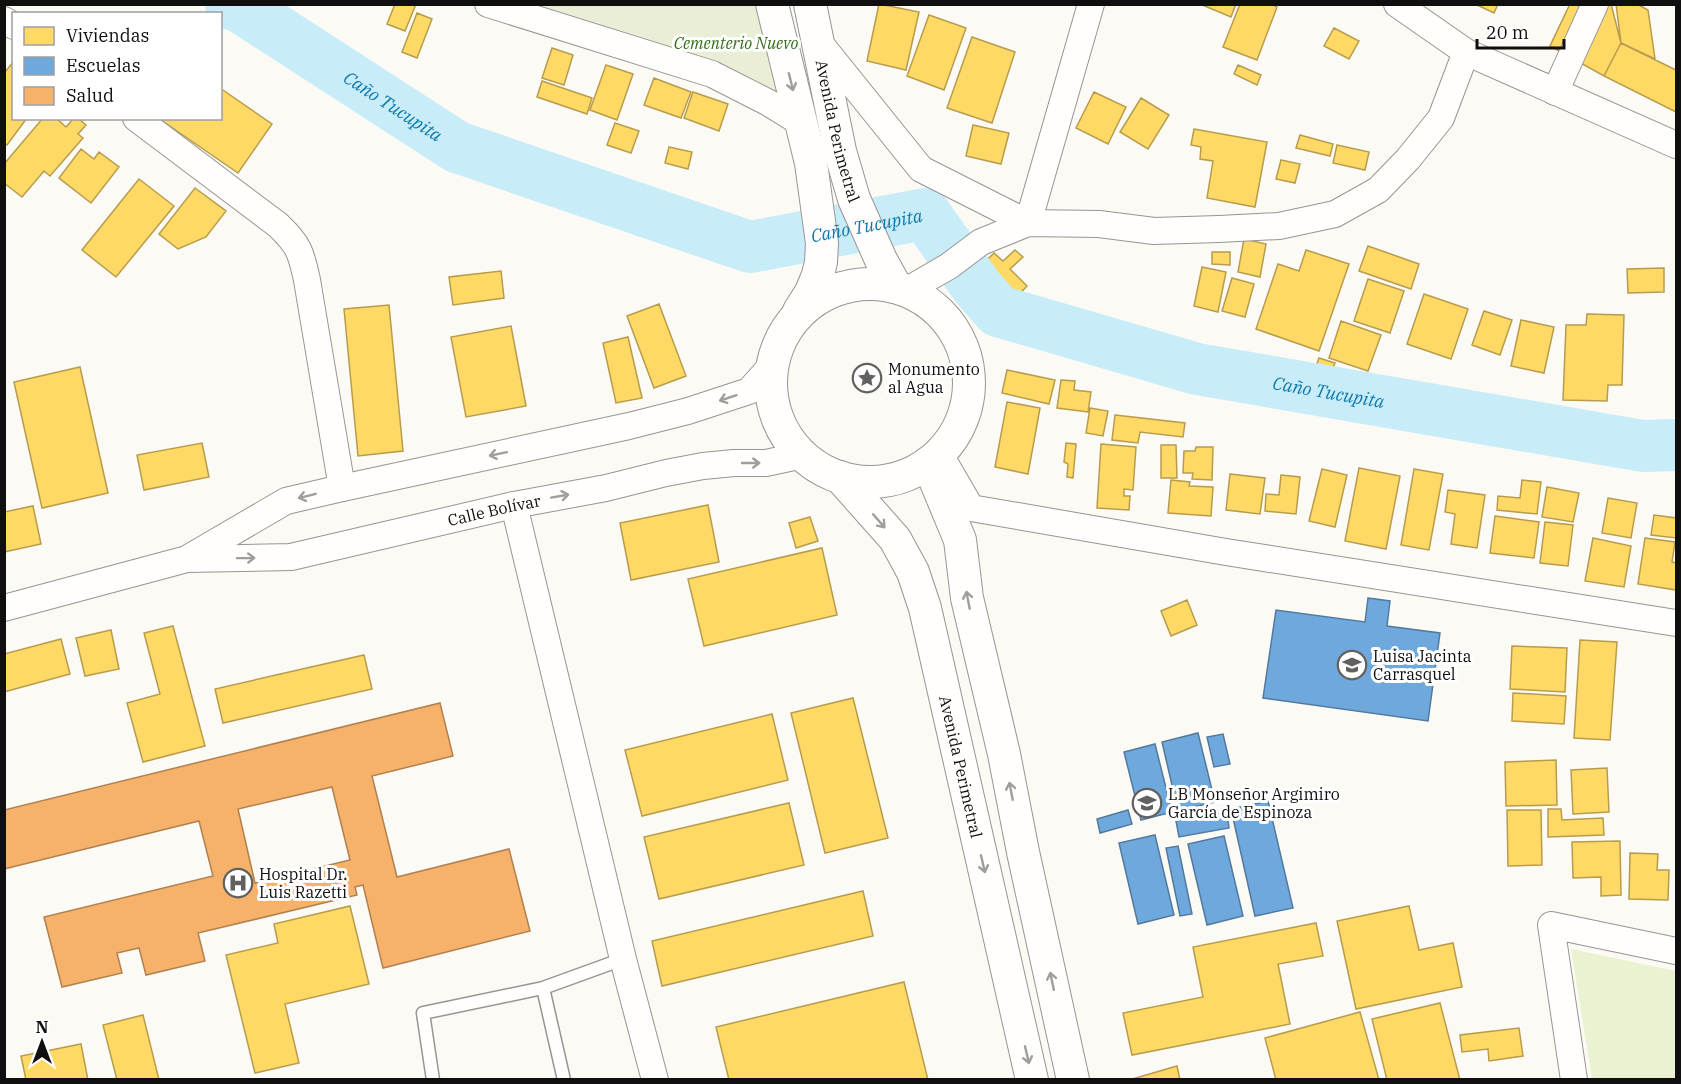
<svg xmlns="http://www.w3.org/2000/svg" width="1681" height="1084" font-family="'IBM Plex Serif',serif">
	<rect width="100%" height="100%" fill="#fcfaf4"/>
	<path fill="#e9f3d2" d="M1571,949L1676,971V1079H1592Z"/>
	<path fill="#eaeed7" d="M488,5H764L801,123L769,102Z"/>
	<path fill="#ffd966" stroke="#b79c4c" stroke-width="1.5" d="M395,4H416L405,31L387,24Z
		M879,4L919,12L906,70L867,61Z
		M1200,4H1236L1231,17Z
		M1240,4H1271L1277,7L1257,60L1223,47Z
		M1475,4H1498L1494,13Z
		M1570,4H1611L1621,43L1604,76L1550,46Z
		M1616,4H1637L1648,10L1655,59L1621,43Z
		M417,13L432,19L417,58L402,52Z
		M929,15L966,28L944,90L907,76Z
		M1334,28L1359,41L1349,59L1324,46Z
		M972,37L1015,52L992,123L947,108Z
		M1621,43L1676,70V112L1604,76Z
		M552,48L573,55L564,85L542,78Z
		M14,61V118H27L7,145L4,143V73Z
		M606,65L633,74L617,120L590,110Z
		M1238,65L1261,75L1257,85L1234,74Z
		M654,78L691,92L681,118L644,105Z
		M542,81L592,98L587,114L537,97Z
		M220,88L272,124L238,173L161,120L162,118H220Z
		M693,92L728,104L719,131L684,118Z
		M1094,92L1126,107L1108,144L1076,128Z
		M1141,98L1169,115L1148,149L1120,132Z
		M43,118H56L66,127L74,118H78L86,125L78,134L83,138L50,176L44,171L22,197L4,183V164Z
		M615,123L639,131L631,153L607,145Z
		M973,125L1009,133L1001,164L966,156Z
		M1194,129L1267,142L1255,207L1207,198L1213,161L1200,159L1201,147L1191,145Z
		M1300,135L1333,144L1330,156L1296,148Z
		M1337,145L1369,152L1365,170L1333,163Z
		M669,147L692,152L688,169L665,163Z
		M81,149L94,159L99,152L119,167L91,203L59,178Z
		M1281,160L1300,164L1295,183L1276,179Z
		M139,179L174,206L116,277L82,250Z
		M195,188L226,211L206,237L178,249L159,234Z
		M1244,239L1266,244L1260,277L1238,272Z
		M1368,246L1419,264L1411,289L1359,271Z
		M1015,250L1023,257L1010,269L1027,286L1008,306L974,273L994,253L1003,261Z
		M1306,250L1349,264L1319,351L1256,329L1278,264L1299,271Z
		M1212,252H1230V265L1212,264Z
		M1202,267L1226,272L1218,312L1194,306Z
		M1664,268V292L1628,293L1627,269Z
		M501,271L504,298L453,305L449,277Z
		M1232,278L1254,284L1245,317L1222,311Z
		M1368,279L1404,291L1390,333L1354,321Z
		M1424,294L1468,309L1451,359L1407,344Z
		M659,304L686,376L654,388L627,316Z
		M389,305L403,451L358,456L344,309Z
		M1484,311L1512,320L1500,355L1472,345Z
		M1587,314L1624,315L1622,385H1608L1607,401L1563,400L1566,325H1586Z
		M1521,320L1554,327L1544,373L1511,366Z
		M1341,321L1381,335L1368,371L1329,358Z
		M511,326L526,406L466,417L451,337Z
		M628,337L642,398L616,403L603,343Z
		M1319,358L1335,363L1327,383L1312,378Z
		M80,367L108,493L42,508L14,382Z
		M1007,370L1055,380L1049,404L1002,393Z
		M1061,380L1075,381L1074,390L1091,392L1088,412L1057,408Z
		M1007,402L1040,408L1028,474L995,467Z
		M1090,408L1108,411L1103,436L1086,433Z
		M1115,415L1185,423L1183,437L1140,432L1138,443L1112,440Z
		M202,443L209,477L144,490L137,455Z
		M1066,443L1076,444L1073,478L1067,477L1068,464L1064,462Z
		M1101,444L1136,447L1133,490L1124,489V496H1130L1129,510L1097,508Z
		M1161,445H1176L1177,478H1161Z
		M1196,447H1213L1212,480L1192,479L1193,473H1183L1184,451H1195Z
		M1359,468L1400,476L1386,549L1345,541Z
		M1322,469L1347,475L1335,527L1309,521Z
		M1414,469L1443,474L1429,550L1401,545Z
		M1230,474L1265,478L1260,514L1226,510Z
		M1281,475L1300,477L1296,514L1265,511L1266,494L1279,495Z
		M1171,480L1190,482L1189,486L1213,487L1211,516L1168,513Z
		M1522,480L1541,482L1537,514L1497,510L1498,496L1520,498Z
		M1547,487L1579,493L1573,522L1542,517Z
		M1448,490L1485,495L1477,548L1451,544L1455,514L1445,512Z
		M1608,498L1637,503L1631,538L1602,533Z
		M708,505L719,562L631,580L620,523Z
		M33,506L41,544L4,552V512Z
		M1654,515L1676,518V538L1651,535Z
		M1495,516L1539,522L1534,558L1490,553Z
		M810,517L818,541L796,548L789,523Z
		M1545,522L1573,525L1568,566L1540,563Z
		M1593,538L1631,546L1624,587L1585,581Z
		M1645,538L1675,542L1672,562L1676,563V590L1638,584Z
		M822,548L837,615L704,646L688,579Z
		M1187,600L1197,625L1171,636L1161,611Z
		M173,626L205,746L143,762L127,703L160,694L144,633Z
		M111,630L119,669L85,676L76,638Z
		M61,639L70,674L4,692V654Z
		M1580,640L1617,642L1610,740L1574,738Z
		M1512,646L1567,648L1565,692L1510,689Z
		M364,655L372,689L223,723L215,689Z
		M1513,693L1566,696L1564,724L1512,721Z
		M853,698L888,838L825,853L791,713Z
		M772,714L788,780L642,816L625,750Z
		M1556,760L1557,805L1506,806L1505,762Z
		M1607,768L1609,812L1573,814L1571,770Z
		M789,803L804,865L659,899L644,837Z
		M1548,809H1561L1562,820L1603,818L1604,835L1548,837Z
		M1507,810H1541L1542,865L1508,866Z
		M1620,841L1621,895L1601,896V877L1573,878L1572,842Z
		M1630,853L1658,854L1657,870H1669L1668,900L1629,899Z
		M863,891L873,936L662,986L652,941Z
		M350,906L369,984L285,1004L299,1063L255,1073L226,955L278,943L274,924Z
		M1409,906L1419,950L1453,943L1462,987L1356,1009L1337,921Z
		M1316,923L1323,956L1278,964L1290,1024L1132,1055L1123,1013L1203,997L1193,947Z
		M904,982L928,1080H729L716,1027Z
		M1440,1003L1460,1080H1387L1372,1019Z
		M1360,1012L1379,1080H1276L1265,1038Z
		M143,1015L159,1080H117L103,1025Z
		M1519,1028L1523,1056L1489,1061L1488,1049L1462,1052L1460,1035Z
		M81,1044L88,1080H26L21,1056Z
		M1177,1066L1180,1080H1129Z"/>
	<path fill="#6fa8dc" stroke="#527a9e" stroke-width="1.5" d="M1368,598L1390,601L1387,626L1440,633L1428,721L1263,698L1276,610L1365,622Z
		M1198,733L1215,802L1178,811L1162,742Z
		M1223,734L1230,764L1214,767L1207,737Z
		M1155,744L1172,812L1141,820L1124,752Z
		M1268,801L1293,908L1255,916L1231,809Z
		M1128,810L1132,824L1100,833L1097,819Z
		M1227,812L1229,828L1179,837L1176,821Z
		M1155,835L1174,915L1138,924L1119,843Z
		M1224,836L1243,916L1207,925L1188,844Z
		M1178,846L1192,914L1180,916L1166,848Z"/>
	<path fill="#f6b26b" stroke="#b1814f" stroke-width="1.5" fill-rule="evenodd" d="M440,703L453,756L372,776L397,877L509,849L530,931L383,968L363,885L355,887L357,895L198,933L205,961L146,975L139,948L117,953L122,973L62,987L44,917L213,876L199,821L4,869V810ZM332,787L350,860L255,883L238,809Z"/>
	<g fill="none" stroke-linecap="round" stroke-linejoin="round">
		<path stroke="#c8edf8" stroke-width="52" id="s1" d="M231,4L239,6L457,147L750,247L925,214L977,287L998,311L1197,369L1643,446L1676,445"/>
		<g stroke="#969592" stroke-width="15">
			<path id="service" d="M543,988L564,1080
				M433,1080L423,1013L543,988L623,959"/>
		</g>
		<g stroke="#969592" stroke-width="28">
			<g id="minor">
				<path d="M488,4L712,74L769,103L801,123"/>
				<path d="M1397,4L1466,52L1676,145"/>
				<path d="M4,20L14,26"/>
				<path d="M818,41L921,169L1028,223L1091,4"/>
				<path d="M1555,92L1595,4"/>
				<path d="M136,118L278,225C299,245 301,252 307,280L342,488"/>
				<path d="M906,291L949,266L981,242L1028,223L1099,224L1154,231L1219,229L1279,226L1335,214L1378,190L1408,159L1441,118L1466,52"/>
				<path d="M939,453L971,508L1226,552L1676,623"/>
				<path d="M514,505L623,959L655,1080"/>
				<path d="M190,557L286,501L342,488L629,426L688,411L749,391L773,364"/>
				<path id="s2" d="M4,608L187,559L291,557L514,505L606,488L666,473L703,466L734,463H766L803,455"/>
				<path d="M1574,1080L1551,925L1676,951"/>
			</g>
		</g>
		<g stroke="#969592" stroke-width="34">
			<g id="tertiary">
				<path d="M772,4L811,163L822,243L821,262L818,275L811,292L799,311"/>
				<path id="s3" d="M810,4L840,151L854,199L881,260L896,287"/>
				<circle cx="870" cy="383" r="99"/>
				<path d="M928,463L960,540L967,598L1004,754L1023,852L1073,1080"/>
				<path id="s4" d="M840,477L895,539L913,572L925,608L1032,1080"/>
			</g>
		</g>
		<use href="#service" stroke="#fffefd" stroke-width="12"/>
		<use href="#minor" stroke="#fffefd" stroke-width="26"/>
		<use href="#tertiary" stroke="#fffefd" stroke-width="32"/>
	</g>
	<defs><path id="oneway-shaft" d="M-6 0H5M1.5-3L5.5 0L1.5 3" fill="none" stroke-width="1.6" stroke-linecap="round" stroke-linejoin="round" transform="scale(1.5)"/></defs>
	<g stroke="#9f9e9e">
		<use href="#oneway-shaft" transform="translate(791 82) rotate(76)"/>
		<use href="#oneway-shaft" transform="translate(728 398) rotate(162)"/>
		<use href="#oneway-shaft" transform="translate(498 454) rotate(168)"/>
		<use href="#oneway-shaft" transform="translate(751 463)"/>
		<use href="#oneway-shaft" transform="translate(307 496) rotate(166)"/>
		<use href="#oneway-shaft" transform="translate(560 496) rotate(-10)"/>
		<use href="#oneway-shaft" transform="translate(879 521) rotate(49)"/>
		<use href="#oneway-shaft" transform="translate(246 558) rotate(-1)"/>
		<use href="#oneway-shaft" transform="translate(968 600) rotate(-101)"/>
		<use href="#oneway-shaft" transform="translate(1011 791) rotate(-101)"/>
		<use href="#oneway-shaft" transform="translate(983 864) rotate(77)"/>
		<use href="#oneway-shaft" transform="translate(1052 981) rotate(-102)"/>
		<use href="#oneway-shaft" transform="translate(1027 1055) rotate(77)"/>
	</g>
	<defs>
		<g id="sight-ring" transform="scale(1.5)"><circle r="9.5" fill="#fff" stroke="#62615f" stroke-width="1.5"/><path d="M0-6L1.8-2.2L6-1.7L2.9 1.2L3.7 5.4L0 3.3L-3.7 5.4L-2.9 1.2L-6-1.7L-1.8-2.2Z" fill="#62615f"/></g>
		<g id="school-ring" transform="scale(1.5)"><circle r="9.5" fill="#fff" stroke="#62615f" stroke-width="1.5"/><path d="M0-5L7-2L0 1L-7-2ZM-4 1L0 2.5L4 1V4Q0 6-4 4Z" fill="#62615f"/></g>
		<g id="hospital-ring" transform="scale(1.5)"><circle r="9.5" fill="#fff" stroke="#62615f" stroke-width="1.5"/><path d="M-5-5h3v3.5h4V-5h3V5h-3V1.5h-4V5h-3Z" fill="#62615f"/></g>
	</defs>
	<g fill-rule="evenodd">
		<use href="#sight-ring" x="867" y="378"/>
		<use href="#school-ring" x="1352" y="665"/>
		<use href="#school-ring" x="1147" y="803"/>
		<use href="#hospital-ring" x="238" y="883"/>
	</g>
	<g text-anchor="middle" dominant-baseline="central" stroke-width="6" stroke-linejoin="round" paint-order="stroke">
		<g font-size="16" font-style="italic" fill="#356c1a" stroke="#fff">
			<text x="736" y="43">Cementerio Nuevo</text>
		</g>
		<g font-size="16" fill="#0f0f0f" stroke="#fff">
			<text stroke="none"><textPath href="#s3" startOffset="130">Avenida Perimetral</textPath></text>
			<text stroke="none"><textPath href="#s2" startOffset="502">Calle Bolívar</textPath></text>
			<text stroke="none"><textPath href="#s4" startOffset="321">Avenida Perimetral</textPath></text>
		</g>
		<g font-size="16" fill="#0f0f0f" stroke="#fff" text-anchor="start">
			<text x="888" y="369">Monumento<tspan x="888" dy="18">al Agua</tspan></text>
			<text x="1373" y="656">Luisa Jacinta<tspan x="1373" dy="18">Carrasquel</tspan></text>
			<text x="1168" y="794">LB Monseñor Argimiro<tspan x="1168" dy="18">García de Espinoza</tspan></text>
			<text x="259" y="874">Hospital Dr.<tspan x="259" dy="18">Luis Razetti</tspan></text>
		</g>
		<g font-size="18" font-style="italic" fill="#0f7aab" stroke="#fff">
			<text stroke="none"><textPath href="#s1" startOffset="192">Caño Tucupita</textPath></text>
			<text stroke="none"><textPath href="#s1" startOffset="696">Caño Tucupita</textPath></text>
			<text stroke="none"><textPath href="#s1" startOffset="1218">Caño Tucupita</textPath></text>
		</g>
	</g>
	<rect width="1681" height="1084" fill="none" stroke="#0f0f0f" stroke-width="12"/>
	<rect x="12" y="12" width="210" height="108" fill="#ffffff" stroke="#9f9f9f" stroke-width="1.5"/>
	<rect x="24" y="27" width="30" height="18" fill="#ffd966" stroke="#9f9f9f" stroke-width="1.5"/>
	<text x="66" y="42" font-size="18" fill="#0f0f0f">Viviendas</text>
	<rect x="24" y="57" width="30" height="18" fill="#6fa8dc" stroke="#9f9f9f" stroke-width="1.5"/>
	<text x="66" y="72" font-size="18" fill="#0f0f0f">Escuelas</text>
	<rect x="24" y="87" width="30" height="18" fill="#f6b26b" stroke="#9f9f9f" stroke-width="1.5"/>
	<text x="66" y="102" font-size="18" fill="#0f0f0f">Salud</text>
	<g transform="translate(42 1042)" stroke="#ffffff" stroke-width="4.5" paint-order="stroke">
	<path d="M0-4.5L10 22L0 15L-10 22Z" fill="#0f0f0f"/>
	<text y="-9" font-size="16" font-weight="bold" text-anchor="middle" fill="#0f0f0f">N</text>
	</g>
	<path d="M1477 39v9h87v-9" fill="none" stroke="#0f0f0f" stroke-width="3"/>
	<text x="1486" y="39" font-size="18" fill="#0f0f0f" stroke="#ffffff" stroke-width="4.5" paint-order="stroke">20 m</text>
</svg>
